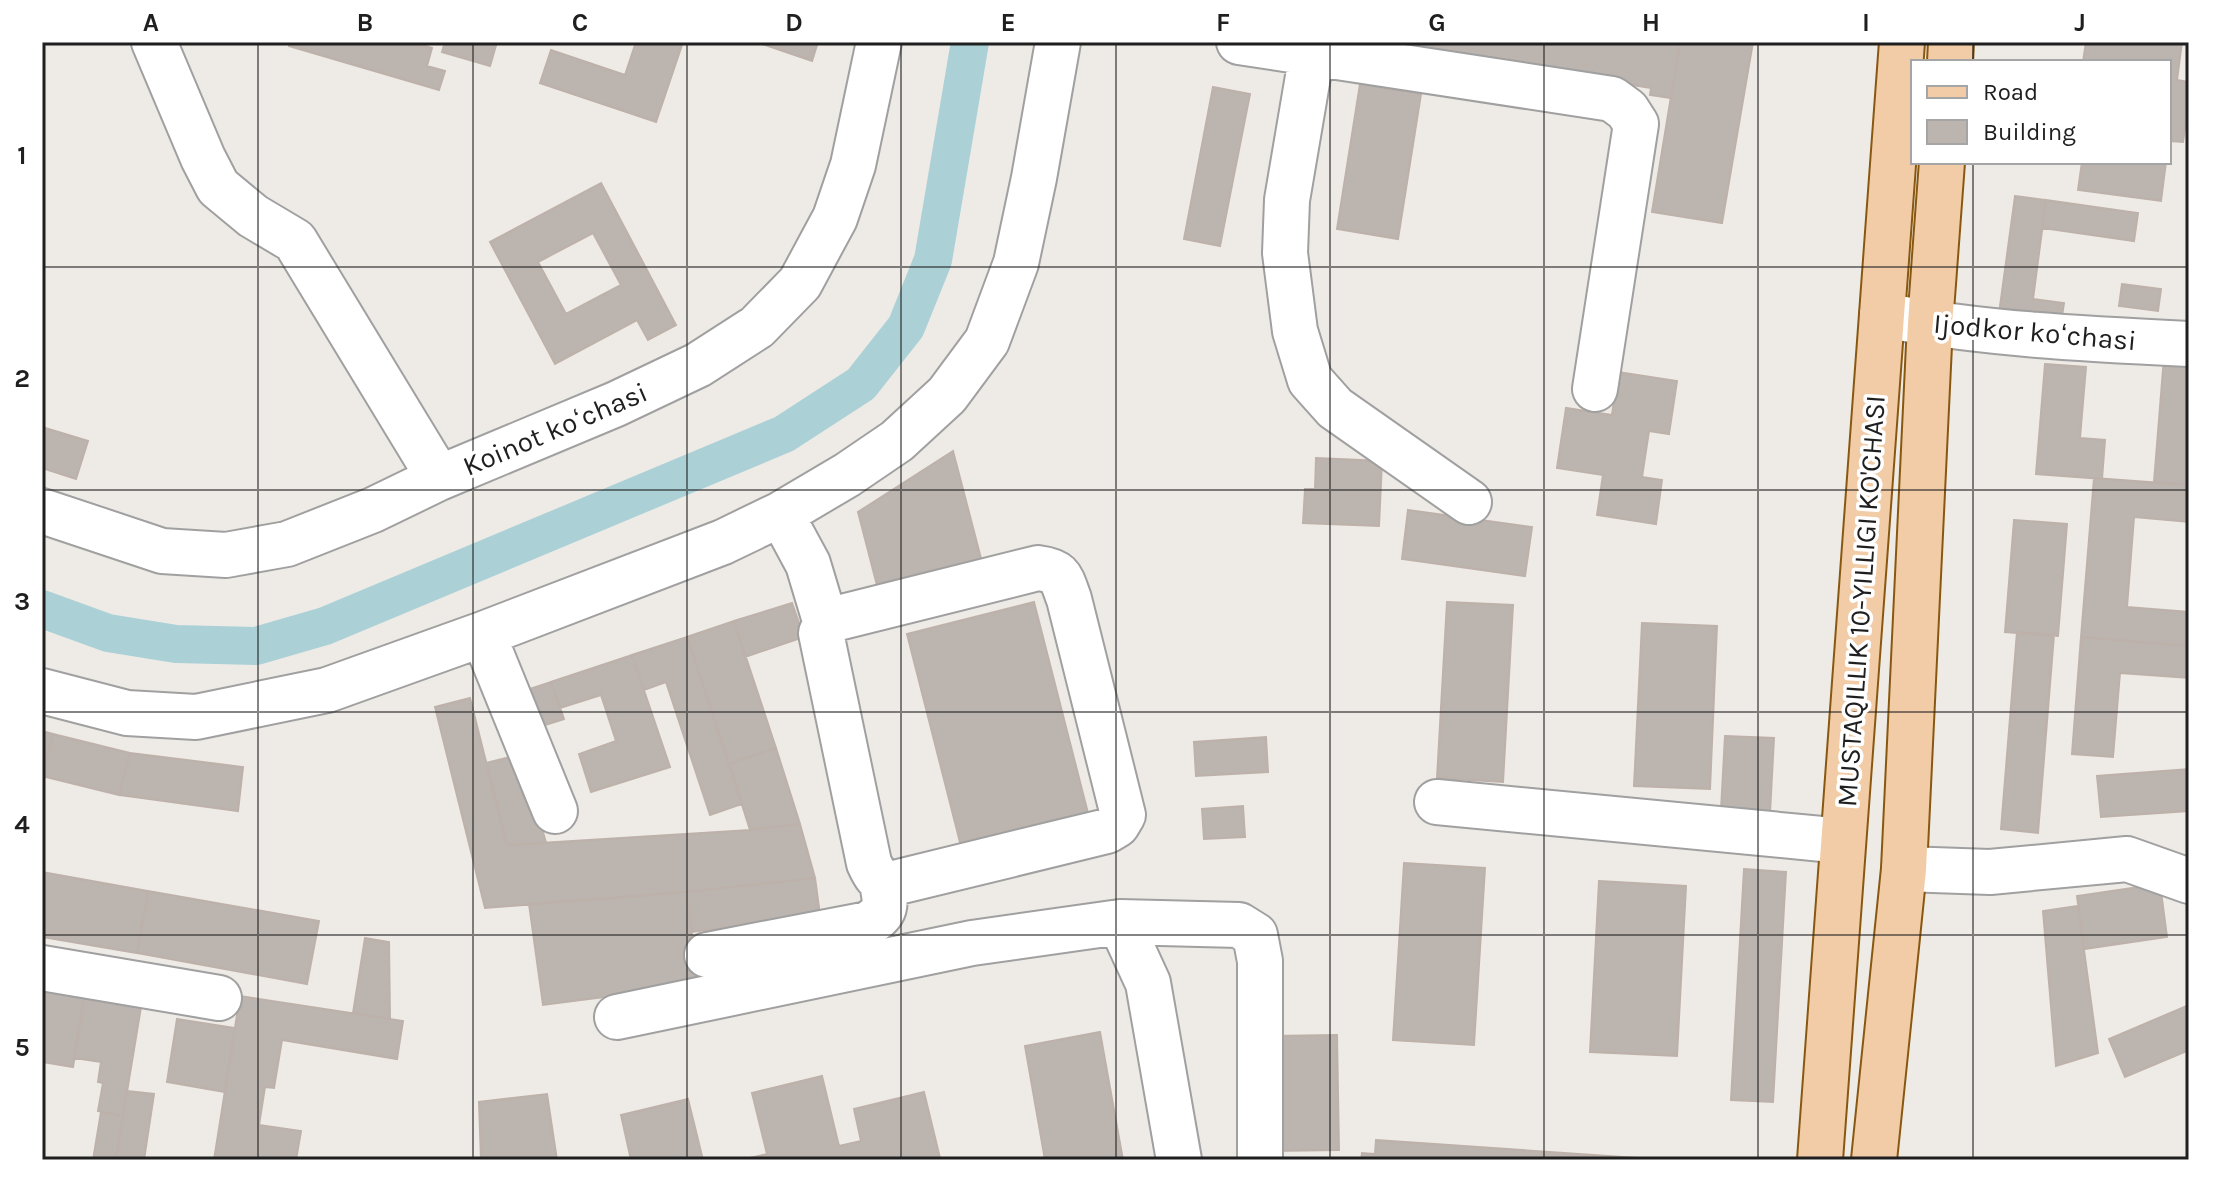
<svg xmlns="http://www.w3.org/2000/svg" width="2231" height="1202" font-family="Karla,sans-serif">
	<rect width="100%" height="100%" fill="#eeebe6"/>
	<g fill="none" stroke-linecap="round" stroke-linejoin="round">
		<path stroke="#abd1d7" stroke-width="38" d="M42,609L108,633L176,644L256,646L325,626L784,434L861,384L906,327L933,260L970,42"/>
	</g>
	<path fill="#bbb4af" stroke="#beb1aa" stroke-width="2" fill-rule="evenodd" d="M290,42H413L432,48L427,66L445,71L439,90L289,46Z
		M445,42H497L490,66L442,52Z
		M636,42H683L656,122L540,83L551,50L625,75Z
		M756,42H818L812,61Z
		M1362,42H1680L1671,98L1650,95L1651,88Z
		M1680,42H1753L1722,223L1652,212Z
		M2086,42H2182L2177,80L2189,82V102L2183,142L2169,141V62H2083Z
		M1360,84L1421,94L1398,239L1337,229Z
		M1213,87L1250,94L1220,246L1184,239Z
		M2082,162H2166L2161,201L2078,190Z
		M601,183L676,325L648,340L637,320L555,364L490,242ZM593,233L621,285L566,314L538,262Z
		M2015,196L2046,200L2033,299L2064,303L2060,329L1998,321Z
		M2046,200L2138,213L2134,241L2042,228Z
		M2122,284L2161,289L2158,311L2119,306Z
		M2164,357L2189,359V485L2154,482Z
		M2045,364L2086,367L2080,438L2105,440L2102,479L2036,474Z
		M1618,372L1677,381L1669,434L1649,431L1642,477L1662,480L1656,524L1597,515L1603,475L1557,468L1566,408L1612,415Z
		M42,427L88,441L76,479L42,468Z
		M953,451L983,566L879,593L858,512Z
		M1316,458L1382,461L1379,526L1303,523L1305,489H1315Z
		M2094,478L2189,485V522L2134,517L2127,607L2189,612V646L2081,637Z
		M1408,510L1532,527L1525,576L1402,559Z
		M2014,520L2067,524L2058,636L2005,632Z
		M1034,602L1090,821L963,854L907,634Z
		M1447,602L1513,605L1503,782L1437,778Z
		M792,603L804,637L745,657L734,621Z
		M734,621L776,748L729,764L687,637Z
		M1642,623L1717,626L1710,789L1634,786Z
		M2017,632L2054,635L2038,833L2001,829Z
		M687,637L742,804L710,815L666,682L644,690L632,655Z
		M2081,637L2189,646V678L2120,673L2113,757L2072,754Z
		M632,655L670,767L591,792L579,754L616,741L601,695L560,708L551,682Z
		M551,682L564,719L542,726L530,689Z
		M470,698L507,845L750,830L800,824L815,878L686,892L485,908L435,707Z
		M42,731L53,734L42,776Z
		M53,734L130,753L119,795L42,776Z
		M1725,736L1774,738L1770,813L1721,810Z
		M1266,737L1268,772L1196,776L1194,742Z
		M776,748L800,824L750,830L729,764Z
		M130,753L243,767L238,811L119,795Z
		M522,754L546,843L507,845L486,763Z
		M2189,769V811L2101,817L2097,776Z
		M1243,806L1245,837L1204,839L1202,809Z
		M1404,863L1485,868L1474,1045L1393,1040Z
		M1744,869L1786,872L1773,1102L1731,1100Z
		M42,872L148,891L137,953L42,937Z
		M815,878L820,915L692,932L686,892Z
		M1599,881L1686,886L1677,1056L1590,1052Z
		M2160,884L2167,937L2084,949L2077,896Z
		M148,891L319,921L307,984L137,953Z
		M686,892L699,985L543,1005L529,904Z
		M2078,906L2098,1053L2056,1066L2043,911Z
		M365,938L389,942L390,1019L353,1013Z
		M42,991L84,998L73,1067L42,1062Z
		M240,996L403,1021L397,1059L282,1040L274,1088L265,1087L259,1125L301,1131L296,1160H214Z
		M84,998L141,1007L123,1116L98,1111L103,1083L98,1082L101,1062L74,1058Z
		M2189,1005V1050L2125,1077L2109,1039Z
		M177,1019L235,1028L225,1092L167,1082Z
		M1100,1032L1123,1160H1045L1025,1046Z
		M1337,1035L1339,1150L1272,1151L1270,1036Z
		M822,1076L839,1146L861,1141L854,1109L924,1092L940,1158L933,1160H741L767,1154L752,1093Z
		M127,1091L154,1094L144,1160H116Z
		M547,1094L557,1160H481L479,1102Z
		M688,1099L703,1160H631L621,1115Z
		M101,1112L123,1116L116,1160H93Z
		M1376,1140L1667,1160H1361L1362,1153L1375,1154Z"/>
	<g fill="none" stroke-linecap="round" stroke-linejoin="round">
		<g stroke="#a0a0a0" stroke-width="48">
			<path id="minor" d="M154,42L203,158L218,187L253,216L295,241L439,478
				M1239,42L1612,99L1627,110L1636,124L1595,389
				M1312,53L1287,200L1285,253L1295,331L1310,380L1335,408L1469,502
				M1882,315C1983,334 2086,339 2189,344
				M42,511L162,551L226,555L287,544L373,510L439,478L616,404L698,365L757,327L800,283L835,218L853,165L879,42
				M781,514L808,564L826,624
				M1038,568C1062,571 1061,578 1069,599L1123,815L1117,825L1107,831L890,884C878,882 874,874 869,863L821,633L826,624L838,618Z
				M483,634L555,811
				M42,691L127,713L196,717L327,690L483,634L723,542L781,514L847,475L897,441L947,395L987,341L1016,263L1034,178L1058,42
				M1437,802L1843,841
				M1904,869L1990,872L2127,859L2189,881
				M1120,922L1148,983L1179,1160
				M707,955L868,924C888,912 886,905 882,883
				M42,968L219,998
				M617,1017L972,943L1120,922L1239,925L1255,935L1260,961V1160"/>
		</g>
		<g stroke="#895810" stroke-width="48">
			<path id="major" d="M1950,62L1951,42
				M1820,1160L1902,42
				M1874,1160L1904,869L1930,324L1942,162"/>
		</g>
		<use href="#minor" stroke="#fff" stroke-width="44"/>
		<use href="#major" stroke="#f2cca7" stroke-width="44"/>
	</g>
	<path fill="none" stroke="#1f1f1f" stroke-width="2" stroke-opacity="0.55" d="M258,42V1160M473,42V1160M687,42V1160M901,42V1160M1116,42V1160M1330,42V1160M1544,42V1160M1758,42V1160M1973,42V62M1973,162V1160M42,267H2189M42,490H2189M42,712H2189M42,935H2189"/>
	<g text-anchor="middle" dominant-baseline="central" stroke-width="7" stroke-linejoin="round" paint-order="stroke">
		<g font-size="28" fill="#1f1f1f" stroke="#fff">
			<text transform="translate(2035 332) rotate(5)">Ijodkor koʻchasi</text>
			<text transform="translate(555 429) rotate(-23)">Koinot koʻchasi</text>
			<text transform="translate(1861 601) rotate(-86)">MUSTAQILLIK 10-YILLIGI KO'CHASI</text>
		</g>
	</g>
	<rect width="2231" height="1202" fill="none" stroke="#ffffff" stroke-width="88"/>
	<rect x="1911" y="60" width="260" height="104" fill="#ffffff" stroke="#a5a5a5" stroke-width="2"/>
	<rect x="1927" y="86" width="40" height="12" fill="#f2cca7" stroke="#a5a5a5" stroke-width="2"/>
	<text x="1983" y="100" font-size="24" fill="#1f1f1f">Road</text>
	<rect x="1927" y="120" width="40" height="24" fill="#bbb4af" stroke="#a5a5a5" stroke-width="2"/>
	<text x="1983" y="140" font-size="24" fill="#1f1f1f">Building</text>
	<rect x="44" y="44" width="2143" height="1114" fill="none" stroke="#1f1f1f" stroke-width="3"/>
	<g font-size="26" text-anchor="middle" font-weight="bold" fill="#1f1f1f">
		<text x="151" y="31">A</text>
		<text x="365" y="31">B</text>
		<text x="580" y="31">C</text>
		<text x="794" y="31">D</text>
		<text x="1008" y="31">E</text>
		<text x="1223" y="31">F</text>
		<text x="1437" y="31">G</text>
		<text x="1651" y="31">H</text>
		<text x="1866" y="31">I</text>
		<text x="2080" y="31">J</text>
		<text x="22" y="164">1</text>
		<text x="22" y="387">2</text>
		<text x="22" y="610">3</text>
		<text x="22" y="833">4</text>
		<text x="22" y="1056">5</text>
	</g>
</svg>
